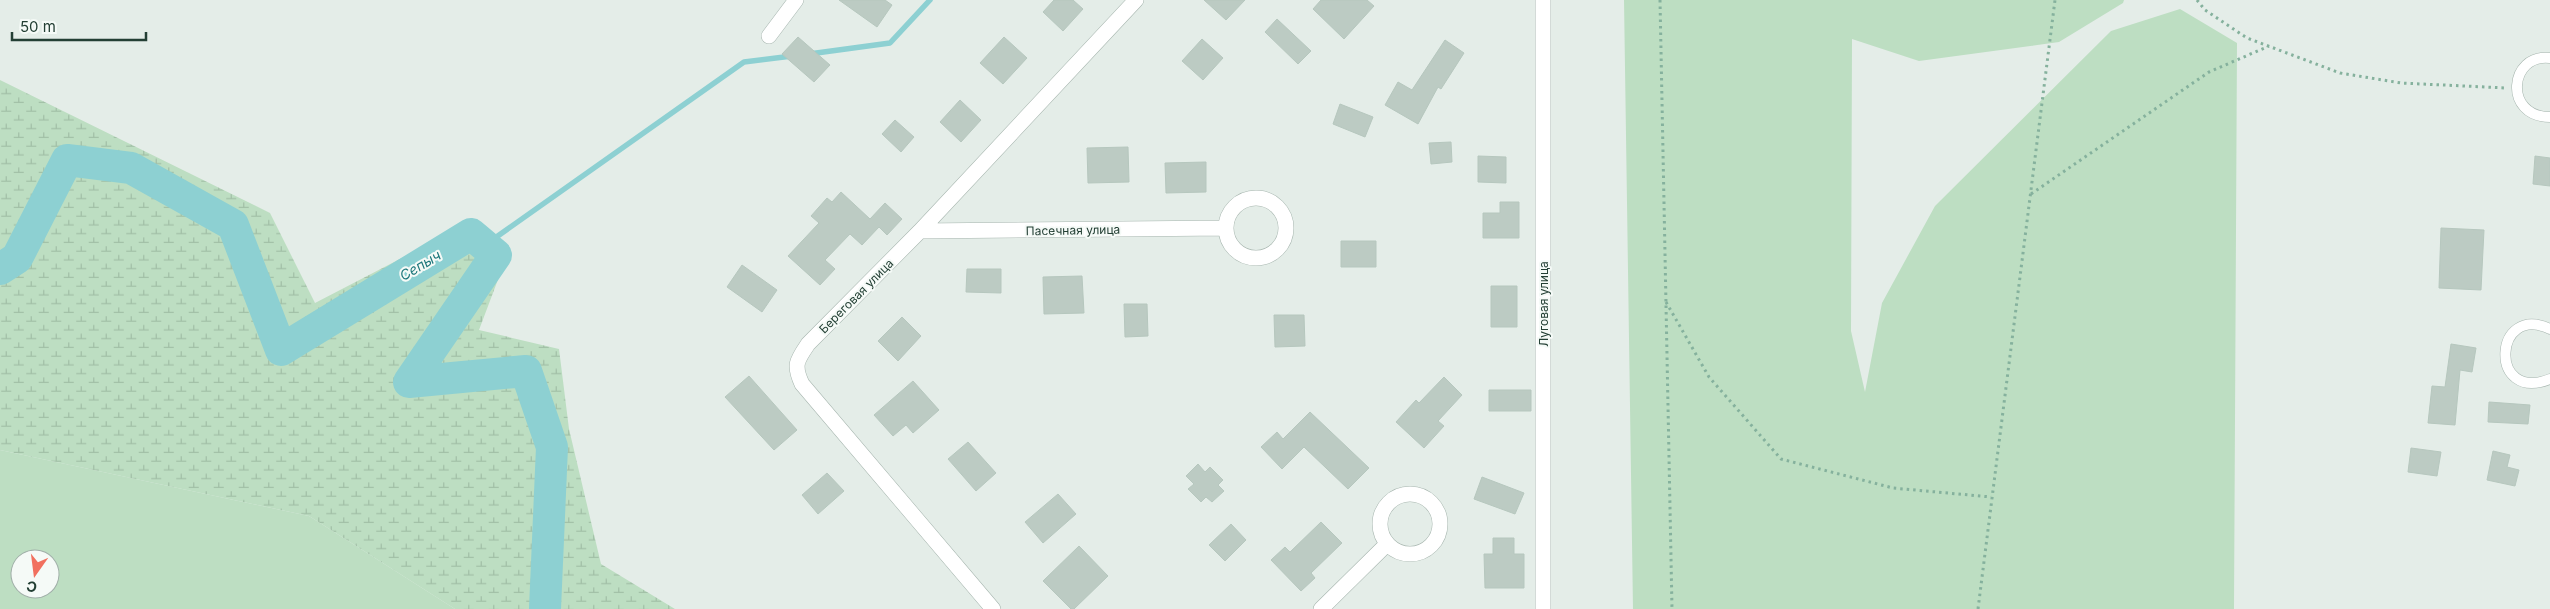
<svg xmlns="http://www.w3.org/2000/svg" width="2550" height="609" font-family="Inter,sans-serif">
	<defs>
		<pattern id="wetland-marsh" width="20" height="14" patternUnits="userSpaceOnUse" patternTransform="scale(1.25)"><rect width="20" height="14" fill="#bddec2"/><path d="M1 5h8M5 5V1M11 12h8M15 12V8" fill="none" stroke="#a2c0a7"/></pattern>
	</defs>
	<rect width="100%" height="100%" fill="#e4ede8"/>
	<path fill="#bddec2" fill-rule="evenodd" d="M1624,0H2124L2123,3L2059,42L1919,61L1852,39L1851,331L1865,392L1882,303L1935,206L2111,31L2180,9L2237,43L2234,609H1633Z
		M0,450L309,516L455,609H0ZM20,559H50V589H20Z"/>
	<path fill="url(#wetland-marsh)" d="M0,80L270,213L315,303L477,219L508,253L479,330L559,349L569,429L601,564L675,609H455L309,516L0,450Z"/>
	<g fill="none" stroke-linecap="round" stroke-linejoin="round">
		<path stroke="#8dd0d2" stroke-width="5.5" d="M809,54L890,43L930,0
			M485,245L744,62L792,56"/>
		<path stroke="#8dd0d2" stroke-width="32" d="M0,269L17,258L67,160L131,168L233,225L281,350L471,234L496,255L409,382L526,371L552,447L545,609"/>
	</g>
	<path fill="#bccbc3" stroke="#b6c7be" d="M839,0H885L892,5L877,27Z
		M1054,0H1073L1083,9L1063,31L1043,12Z
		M1204,0H1245L1226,20Z
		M1321,0H1367L1374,6L1344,39L1313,9Z
		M1277,19L1311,51L1298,64L1265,32Z
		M798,37L830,65L814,82L782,54Z
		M1004,37L1027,58L1003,84L980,63Z
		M1202,39L1223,58L1203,80L1182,61Z
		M1445,40L1464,53L1441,89L1438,87L1418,124L1385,105L1398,82L1412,90Z
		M960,100L981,120L961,142L940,122Z
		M1340,104L1373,117L1365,137L1333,124Z
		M895,120L914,137L901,152L882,134Z
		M1451,142L1452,162L1431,164L1429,143Z
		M1128,147L1129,182L1088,183L1087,148Z
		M1478,156L1506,157V183L1478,182Z
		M2535,156L2550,158V186L2533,184Z
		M1206,162V192L1166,193L1165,163Z
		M841,192L870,219L885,203L902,219L887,235L879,227L862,245L850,234L825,260L835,269L820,285L788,256L819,223L811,216L827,198L832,202Z
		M1500,202H1519V238H1483V213H1500Z
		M2441,228L2484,230L2481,290L2439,288Z
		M1341,241H1376V267H1341Z
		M742,265L777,290L762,312L727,287Z
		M967,269H1001V293L966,292Z
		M1082,276L1084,313L1044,314L1043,277Z
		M1491,286H1517V327H1491Z
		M1124,304H1147L1148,336L1125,337Z
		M1274,315H1304L1305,346L1275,347Z
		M902,317L921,336L898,361L878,341Z
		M2451,344L2476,348L2472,372L2460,370L2455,425L2428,423L2432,386L2445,387Z
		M749,376L797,430L774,450L725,397Z
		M1444,377L1462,395L1438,421L1444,426L1424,448L1396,422L1416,400L1419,403Z
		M913,381L939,410L913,433L906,425L893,436L874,415Z
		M1489,390H1531V411H1489Z
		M2489,402L2530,405L2528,424L2488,422Z
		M1310,412L1369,468L1348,489L1304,447L1282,469L1261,447L1277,432L1283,439Z
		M968,442L996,473L976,491L948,459Z
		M2411,448L2441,452L2437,476L2408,472Z
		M2493,451L2510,455L2507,467L2519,470L2515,486L2487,480Z
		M1198,464L1205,472L1210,467L1223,480L1218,485L1224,491L1212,502L1206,497L1201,502L1188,489L1194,484L1186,476Z
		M827,473L844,491L818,514L802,495Z
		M1482,477L1524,493L1515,514L1474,499Z
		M1058,494L1076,514L1043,543L1025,522Z
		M1321,522L1342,543L1311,573L1315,578L1301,591L1271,560L1285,547L1290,552Z
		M1231,524L1246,540L1225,561L1209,545Z
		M1493,538H1514V554H1524V588H1485L1484,554H1493Z
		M1079,546L1108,576L1074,609H1071L1043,581Z"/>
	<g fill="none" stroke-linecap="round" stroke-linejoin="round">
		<g stroke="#a6b5ae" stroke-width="11">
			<path id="service" d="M2550,58C2509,53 2503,117 2550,117
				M2550,329C2493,302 2488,404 2550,379"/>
		</g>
		<g stroke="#a6b5ae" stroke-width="16">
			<path id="minor" d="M1543,0V609
				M769,36L796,0
				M1226 228a30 30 0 1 1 60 0a30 30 0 1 1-60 0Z
				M920,231L1226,228
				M1380 524a30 30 0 1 1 60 0a30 30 0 1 1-60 0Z
				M993,609L802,384C793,365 797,360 808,344L920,231L1136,0
				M1321,609L1387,544"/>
		</g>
		<path stroke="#85b19d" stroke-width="3" stroke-dasharray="2.5 4" stroke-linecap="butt" d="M1660,0L1672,609
			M2197,0L2205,10L2247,38L2340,73L2401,83L2506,88
			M2031,194L2209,72L2269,46
			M1666,302L1709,377L1781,459L1893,488L1991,497
			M1978,609L2055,0"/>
		<use href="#service" stroke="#fff" stroke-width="10"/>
		<use href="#minor" stroke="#fff" stroke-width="15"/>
	</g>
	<g text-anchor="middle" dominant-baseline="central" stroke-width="4" stroke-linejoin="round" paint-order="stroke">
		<g font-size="12" fill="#233f34" stroke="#f5faf7">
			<text transform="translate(1073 230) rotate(-1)">Пасечная улица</text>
			<text transform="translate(856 296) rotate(-45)">Береговая улица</text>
			<text transform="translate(1543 304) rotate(-90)">Луговая улица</text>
		</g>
		<g font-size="14" font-style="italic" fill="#1d777b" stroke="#f5faf7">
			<text transform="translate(420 265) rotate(-31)">Сепыч</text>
		</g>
	</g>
	<g transform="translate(35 574) rotate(194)"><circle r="24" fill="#f5faf7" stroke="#a1afa9"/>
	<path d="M0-4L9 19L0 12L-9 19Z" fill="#f1705f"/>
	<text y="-8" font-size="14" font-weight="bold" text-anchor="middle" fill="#233f34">С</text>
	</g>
	<path d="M12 32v8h134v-8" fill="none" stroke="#233f34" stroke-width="2.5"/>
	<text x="20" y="32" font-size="15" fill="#233f34" stroke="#f5faf7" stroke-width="4" paint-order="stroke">50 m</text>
</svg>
